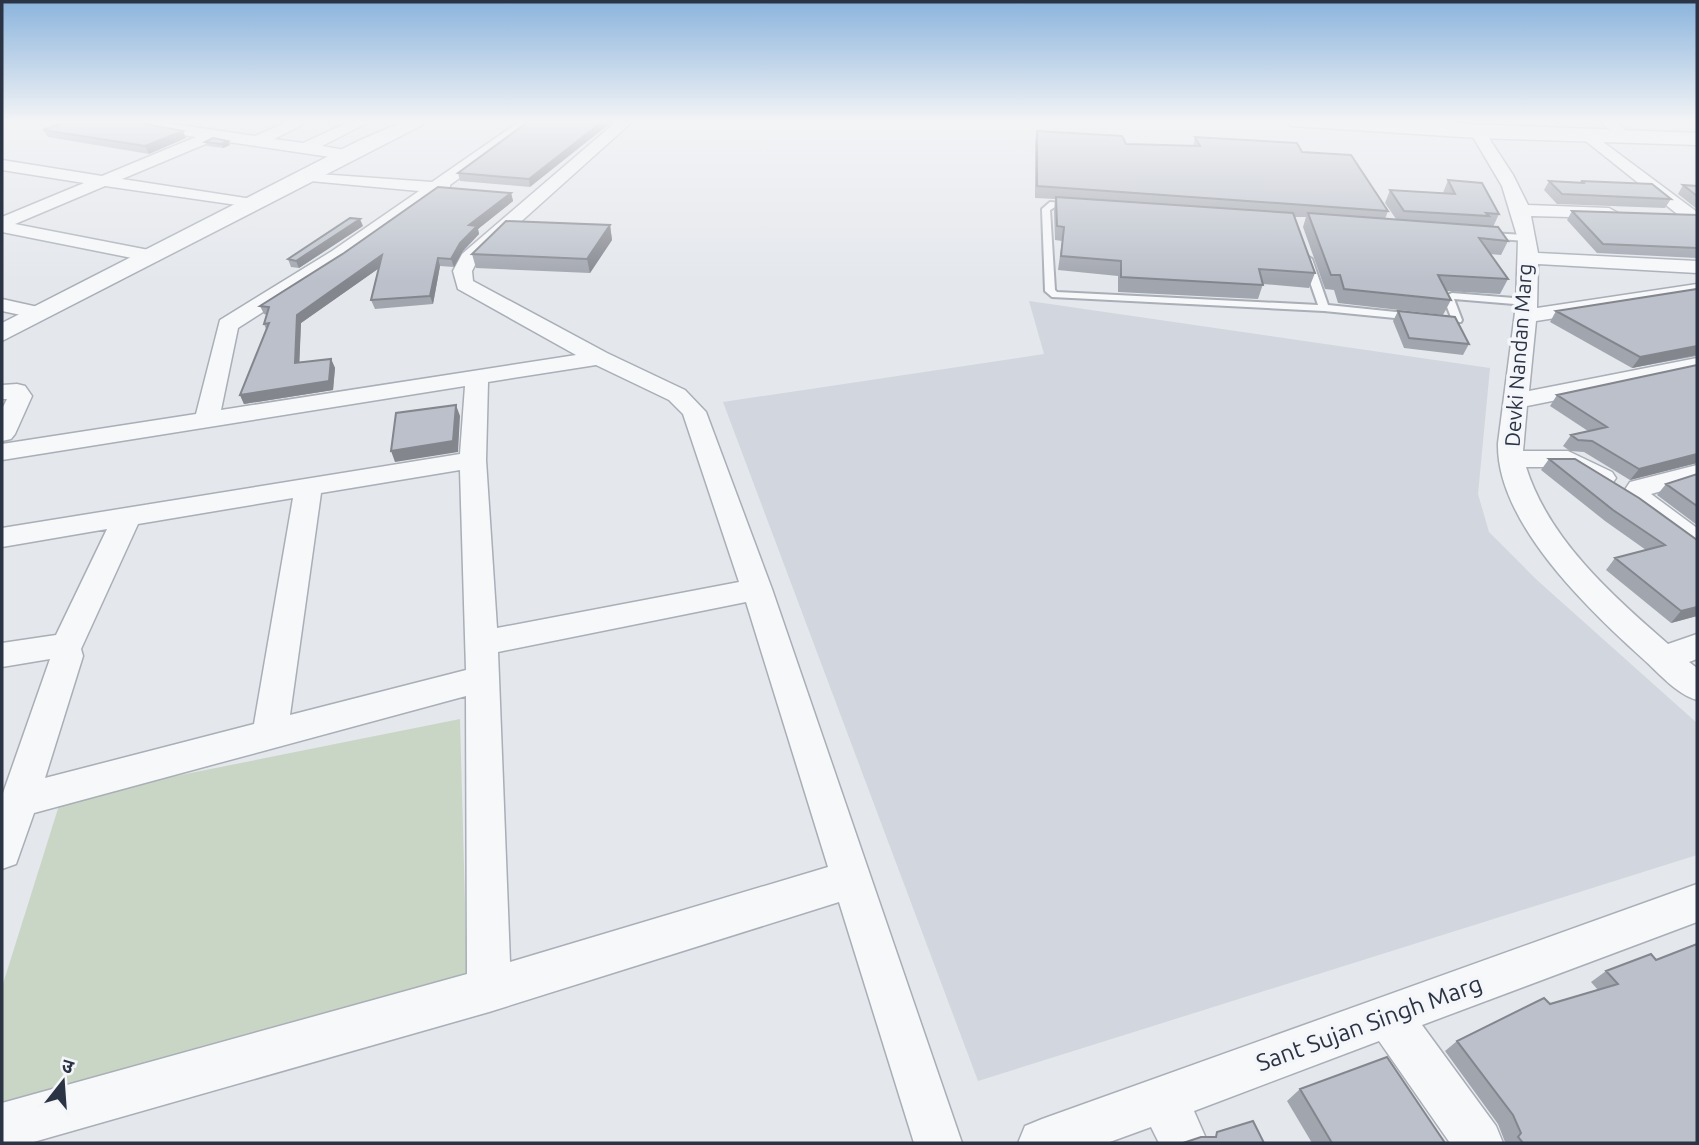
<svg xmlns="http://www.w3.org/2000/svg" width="1699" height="1145" font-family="Ubuntu,'Noto Sans Devanagari',sans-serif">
	<rect width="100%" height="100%" fill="#e4e7ec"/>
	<path fill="#d2d6de" d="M1029,301L1490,368L1478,494L1489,532L1538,581L1697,723V855L978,1081L723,402L1044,354Z"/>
	<path fill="#c9d6c5" d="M460,719L467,977L2,1118V987L61,799Z"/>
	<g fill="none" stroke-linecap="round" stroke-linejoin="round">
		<g stroke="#a9aeb7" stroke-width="4">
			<path id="service" d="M1050,202L1074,204L1078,206L1074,208L1055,207L1050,210L1055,290L1057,292L1318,305L1302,259L1307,256L1312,259L1328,305L1415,314L1420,317L1415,320L1324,311L1052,297L1045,291L1042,209Z
				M1489,233L1526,235L1530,238L1526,241L1486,238V234Z
				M1452,293L1526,299L1531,302L1526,305L1454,299L1462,320L1461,322H1434V318L1451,317L1443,297Z"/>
		</g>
		<g stroke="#a9aeb7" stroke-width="3">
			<path id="minor" d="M112,121H152L255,136L290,121H310L274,139L303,143L351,121H371L322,146L356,152L358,155L350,160L215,140L122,179L252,199L261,204L258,208L105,186L15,224L159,252L162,256L159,260L152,262L2,232V217L84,183L2,170V160L102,176L196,137L119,125Z
				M520,121H537L450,185V192L439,193L346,259L238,328L221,410L576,355L458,289L453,271L462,254L617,121H633L477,261L472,271L473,281L607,353L685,390L706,412L772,589L962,1143H914L839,902L489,1012L30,1143H2V1103L467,974L466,696L34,813L16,864L2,869V796L50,659L2,667V643L56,635L107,529L2,547V528L460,454L465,386L2,460V444L196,414L220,320L332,251L419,191L310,181L302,176L304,173L432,182ZM596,365L669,400L683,414L739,582L497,628L486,460L488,382ZM460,470L466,670L290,715L321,493ZM293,498L254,724L45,778L83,656L81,649L138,524ZM746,602L828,867L510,962L498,652Z
				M1600,121H1616L1625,130L1623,133H1613Z
				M1478,127L1483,129L1513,175L1528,205L1609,208L1618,213L1609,218L1531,216L1538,253L1697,261V273L1538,264L1537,308L1697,284V296L1536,321L1529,391L1697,358V372L1527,406L1523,451H1568L1612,472L1616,478L1612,484L1603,486L1563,467H1526C1549,540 1612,595 1668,644L1697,634V659L1689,662L1697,668V700C1676,694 1659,673 1642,658C1588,609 1496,522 1498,443L1516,305L1518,239L1502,186L1470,132Z
				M1587,130L1697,212V221H1686L1582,138V132Z
				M2,299L47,309L51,313L40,319L2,311Z
				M17,384L25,386L32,396L15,434L11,439L2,441V409L7,399H2V385Z
				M1697,465V481L1651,494L1697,528V552C1670,544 1638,517 1622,494L1630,482Z
				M1697,884V922L1422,1025L1496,1126L1503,1143H1450L1379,1041L1194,1111L1208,1143H1159L1151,1127L1107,1143H1018L1025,1126L1042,1119Z"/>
		</g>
		<g stroke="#a9aeb7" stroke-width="3">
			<path id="tertiary" d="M405,121H430L2,341V323L358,141Z
				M1283,121H1391L1697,133V145L1478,138L1292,126Z"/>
		</g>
		<use href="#service" fill="#f7f8fa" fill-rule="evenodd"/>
		<use href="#minor" fill="#f7f8fa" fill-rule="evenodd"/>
		<use href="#tertiary" fill="#f7f8fa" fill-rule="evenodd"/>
	</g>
	<path fill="#a1a5ae" d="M529,121L530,187L460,181L458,173Z
		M43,130L186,138L149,154L48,137Z
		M1037,131L1126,144L1193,146L1195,137L1302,152L1388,211L1385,219H1396L1385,203L1390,190L1443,193L1448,180L1499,214L1493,227L1508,241L1501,255L1490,254L1508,279L1500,294L1446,291L1451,300L1443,315L1338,303L1334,290L1325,289L1303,227L1306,217H1294L1315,273L1309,288L1263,284L1258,299L1118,292V276L1058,270L1062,241L1055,240L1054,211L1055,199L1035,198V142Z
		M205,142L230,145L223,148L207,146Z
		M1549,181L1580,183L1581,181L1671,199L1665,208L1557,204L1544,190Z
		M1683,185L1697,186V209L1678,194Z
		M511,193L513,201L478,229L479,234L463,251L454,267L440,266L433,304L375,309L371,300L379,268L301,323L299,363L331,359L335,368L333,390L244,404L240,395L266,329L264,324L267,315L264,314L260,306Z
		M1572,211L1697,215V258L1597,253L1567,220Z
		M610,225L612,240L590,273L476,268L472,254Z
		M363,226L299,268L291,267L288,259Z
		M1697,289V356L1632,368L1550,322L1556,311Z
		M1398,311L1469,344L1463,355L1404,348L1393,321Z
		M1697,365V463L1630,480L1584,452L1570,451L1563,446L1571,435L1588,431L1550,406L1557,395Z
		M1549,459L1697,540V616L1671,623L1606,570L1615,558L1646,550L1605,521L1541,470Z
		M1697,474V525L1657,495L1666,484Z
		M1651,954L1697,1143H1505V1142L1498,1124L1445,1051L1457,1041L1550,1004L1598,990L1591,982L1606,971Z
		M1300,1089L1445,1143H1312L1287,1101Z"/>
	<path fill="#83868d" d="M603,121H613L530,187L529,179Z
		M183,131L186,138L149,154L145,146Z
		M228,141L230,145L223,148L221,144Z
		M511,193L513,201L478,229L479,234L463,251L454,267L451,259L469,225Z
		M360,219L363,226L299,268L296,261Z
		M610,225L612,240L590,273L587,259Z
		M382,255L385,264L301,323L299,372L295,363L297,315Z
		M438,258L440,266L433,304L430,296Z
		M1697,346V355L1632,368L1640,357Z
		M331,359L335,368L333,390L244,404L240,395Z
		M456,405L460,416L458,452L395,462L391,451Z
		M1697,454V463L1630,480L1639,469Z
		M1697,607V616L1671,623L1681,611Z"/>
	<path fill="#bbc0ca" stroke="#83868d" stroke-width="2" d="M68,121H131L183,131L145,146L43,130Z
		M529,121H603L529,179L458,173Z
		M1037,131L1122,136L1126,144L1200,146L1195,137L1297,143L1302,152L1351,155L1388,211L1037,186Z
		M213,138L228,141L221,144L205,142Z
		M1448,180L1482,183L1499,214L1486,213L1489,216L1404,211L1390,190L1455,194Z
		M1549,181L1585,183L1581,181L1652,184L1671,199L1562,194Z
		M1683,185L1697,186V196Z
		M438,187L511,193L469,225L477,226L460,243L451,259L438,258L430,296L371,300L382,255L297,315L295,363L331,359L329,381L240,395L269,323L264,324L269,307L260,306L344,253Z
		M1056,197L1293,213L1315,273L1259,269L1263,285L1121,277V261L1061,256L1064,227L1057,226Z
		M1572,211L1697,215V248L1603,244Z
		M1308,213L1498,227L1508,241L1479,238L1508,279L1438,275L1451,300L1344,289L1340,275H1331Z
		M350,218L360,219L296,261L288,259Z
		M506,221L610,225L587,259L472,254Z
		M1697,289V346L1640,357L1556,311Z
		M1398,311L1455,317L1469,344L1409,338Z
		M1697,365V454L1639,469L1592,441L1578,440L1571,435L1607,427L1557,395Z
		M456,405L453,441L391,451L396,413Z
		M1549,459H1575L1639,498L1697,540V607L1681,611L1615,558L1665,545L1613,510Z
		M1697,474V506L1666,484Z
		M1697,944V1143H1523L1518,1137L1521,1133L1513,1115L1457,1041L1544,998L1550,1004L1618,984L1606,971L1651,954L1656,960Z
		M1387,1057L1445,1143H1332L1300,1089Z
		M1253,1121L1264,1143H1183L1201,1137H1216L1217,1132Z"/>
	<linearGradient id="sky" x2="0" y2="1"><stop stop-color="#8bb4dd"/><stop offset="0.43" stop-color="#f3f4f6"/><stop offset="1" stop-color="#f3f4f6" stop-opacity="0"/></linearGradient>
	<rect width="1699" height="282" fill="url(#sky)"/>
	<g text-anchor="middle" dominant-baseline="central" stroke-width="7" stroke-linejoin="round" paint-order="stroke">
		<g font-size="21" fill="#2b3445" stroke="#f4f6f9">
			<text transform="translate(1518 355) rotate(-86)">Devki Nandan Marg</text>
		</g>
		<g font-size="24" fill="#2b3445" stroke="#f4f6f9">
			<text transform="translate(1369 1023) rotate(-20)">Sant Sujan Singh Marg</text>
		</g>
	</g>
	<rect width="1699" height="1145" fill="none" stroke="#2b3445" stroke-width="7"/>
	<g transform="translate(63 1082) rotate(17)" stroke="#f4f6f9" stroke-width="5" paint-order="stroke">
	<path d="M0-5L12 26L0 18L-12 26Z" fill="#2b3445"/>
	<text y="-10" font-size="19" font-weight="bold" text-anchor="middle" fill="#2b3445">उ</text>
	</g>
</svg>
